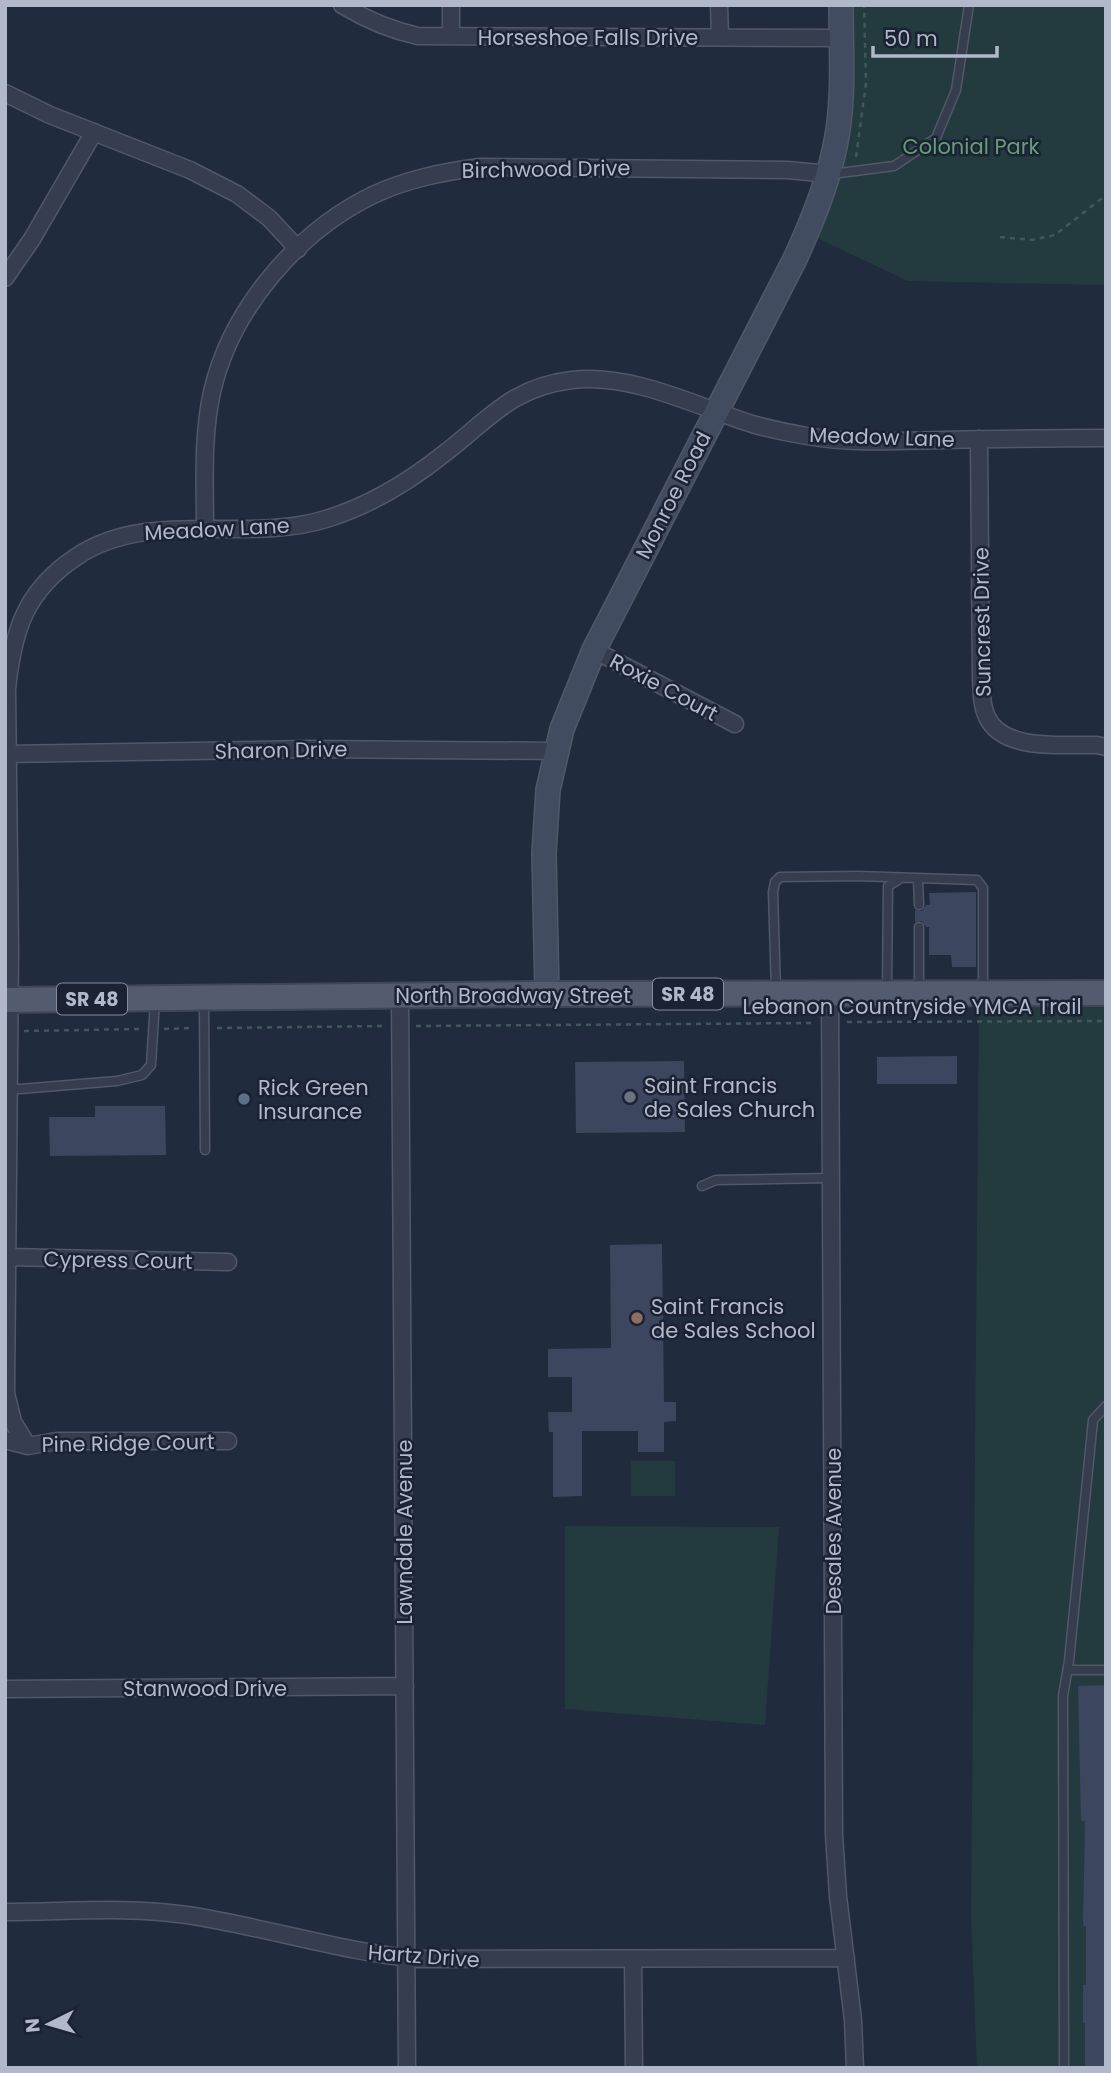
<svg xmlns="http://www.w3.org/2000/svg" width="1111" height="2073" font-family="Poppins,sans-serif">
	<rect width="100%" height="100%" fill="#212b3e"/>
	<path fill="#233a3f" d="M841,5H1106V285L908,281L806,233L829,175Z
		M1106,993V2068H977L971,1917L979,994Z
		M631,1461H675V1496H631Z
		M565,1526L779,1527L765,1725L565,1709Z"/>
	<path fill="#3c475f" d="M976,892V967H952L951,955H929V927H926L922,921L915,922V910L922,911L926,905H930L929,893Z
		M957,1056V1084H877V1057Z
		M684,1061L685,1132L576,1133L575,1062Z
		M95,1106H165L166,1155L50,1156L49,1117H95Z
		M662,1244L664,1402H676V1421L664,1422V1452H638V1431H582V1496L553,1497V1432H549L548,1412H572V1377H548V1349L611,1348L610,1245Z
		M1106,1685V2068H1085V2023H1083V1985H1086V1926H1083L1085,1821H1081L1078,1686Z"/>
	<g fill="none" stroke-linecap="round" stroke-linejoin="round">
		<g stroke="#505869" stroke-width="11">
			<path id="lane" d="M832,174L894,166L936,138L956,90L969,5
				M918,879L919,905
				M919,927V991
				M776,991L773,892L775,882L780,877L857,876L977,880L983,888V989
				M887,991L888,886L898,880
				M204,1001L205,1150
				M8,1090L117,1081L142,1075L151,1065L155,1001
				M702,1186L716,1180L831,1178
				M1068,1670H1106
				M1064,2068L1063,1696L1069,1661L1093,1420L1106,1406"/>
		</g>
		<g stroke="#505869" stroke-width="19">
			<path id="street" d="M342,5C367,20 390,30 418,36L841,38
				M451,5V36
				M719,5L720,37
				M5,93L50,115L190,170L237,194L269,218L298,249
				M5,278L32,239L94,132
				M979,439L981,679C982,692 981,705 987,717C1003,752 1064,744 1097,745L1106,747
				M205,530C205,484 202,437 212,392C231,309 297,232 373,195C407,179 443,172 480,167L788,170L829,174
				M594,650L735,724
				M5,754L310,749L556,751
				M830,994L834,1834L838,1896L853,2020L855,2068
				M400,996L407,2068
				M9,1257L228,1262
				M5,1440L28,1446L57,1441H228
				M28,1446L13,1422L6,1393L10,950L7,689C13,631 25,591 76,557C148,508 246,544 326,519C369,506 410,481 445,453C489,419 512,387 572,380C632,373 696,406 752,424C770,429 789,433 807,436C852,444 898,441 944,440C998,439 1052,438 1106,438
				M5,1689L405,1686
				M5,1912C66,1912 127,1906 187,1915C266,1927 341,1952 419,1959L846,1958
				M633,1960L634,2068"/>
		</g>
		<g stroke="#505869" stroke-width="26">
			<path id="secondary" d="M547,994L544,853L548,790L562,729L594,650L795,259C814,217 831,176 838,130C844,89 841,47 841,5"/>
		</g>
		<g stroke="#3e4657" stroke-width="28">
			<path id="primary" d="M5,1000L528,994L1106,993"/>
		</g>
		<path stroke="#41575c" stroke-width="2.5" stroke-dasharray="5 5" stroke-linecap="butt" d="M856,157L866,83L864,5
			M1000,237L1032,240L1055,235L1106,195
			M847,1022L1106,1021
			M416,1026L815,1023
			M217,1028L385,1026
			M164,1029L192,1028
			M24,1031L140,1029"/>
		<use href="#lane" stroke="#353d4e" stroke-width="8"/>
		<use href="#street" stroke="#353d4e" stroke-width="16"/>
		<use href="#secondary" stroke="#424c61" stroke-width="23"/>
		<use href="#primary" stroke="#525c6e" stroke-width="24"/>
	</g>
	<circle fill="#6b7280" stroke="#1a2233" stroke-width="2.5" cx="630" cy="1097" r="7"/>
	<circle fill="#5c6f8a" stroke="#1a2233" stroke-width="2.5" cx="244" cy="1099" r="7"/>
	<circle fill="#8d6e63" stroke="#1a2233" stroke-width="2.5" cx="637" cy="1318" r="7"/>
	<g text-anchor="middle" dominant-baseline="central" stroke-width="5" stroke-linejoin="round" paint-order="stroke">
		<g fill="#1a2233" stroke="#838b9d" stroke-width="2">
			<rect x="653" y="978.5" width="70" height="31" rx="5"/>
			<rect x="57" y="983.5" width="70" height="31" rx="5"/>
		</g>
		<g font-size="19" font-weight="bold" fill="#b0b8ca">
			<text x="688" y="994">SR 48</text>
			<text x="92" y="999">SR 48</text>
		</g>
		<g font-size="21" fill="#b0b8ca" stroke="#1a2233">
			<text x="588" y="37">Horseshoe Falls Drive</text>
			<text transform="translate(546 169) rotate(-1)">Birchwood Drive</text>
			<text transform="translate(882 437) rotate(2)">Meadow Lane</text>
			<text transform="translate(673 495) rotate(-63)">Monroe Road</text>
			<text transform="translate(217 529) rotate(-3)">Meadow Lane</text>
			<text transform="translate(982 622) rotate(-91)">Suncrest Drive</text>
			<text transform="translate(664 687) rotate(28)">Roxie Court</text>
			<text transform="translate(281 750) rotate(-1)">Sharon Drive</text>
			<text x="513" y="995">North Broadway Street</text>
			<text x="912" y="1006">Lebanon Countryside YMCA Trail</text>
			<text transform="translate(118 1260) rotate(1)">Cypress Court</text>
			<text transform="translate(128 1443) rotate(-1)">Pine Ridge Court</text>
			<text transform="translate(833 1531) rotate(-90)">Desales Avenue</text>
			<text transform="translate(404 1532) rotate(-90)">Lawndale Avenue</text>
			<text x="205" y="1688">Stanwood Drive</text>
			<text transform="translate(424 1956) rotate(4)">Hartz Drive</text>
		</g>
		<g font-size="21" fill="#659d76" stroke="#1a2233">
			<text x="971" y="146">Colonial Park</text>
		</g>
		<g font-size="21" fill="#b0b8ca" stroke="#1a2233" text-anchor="start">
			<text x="644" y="1085">Saint Francis<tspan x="644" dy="24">de Sales Church</tspan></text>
			<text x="258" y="1087">Rick Green<tspan x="258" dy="24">Insurance</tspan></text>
			<text x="651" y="1306">Saint Francis<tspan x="651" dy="24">de Sales School</tspan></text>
		</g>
	</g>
	<rect width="1111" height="2073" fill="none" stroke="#b0b8ca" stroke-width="14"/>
	<g transform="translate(49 2024) rotate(265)" stroke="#1a2233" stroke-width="5" paint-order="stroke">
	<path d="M0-5L12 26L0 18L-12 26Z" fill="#b0b8ca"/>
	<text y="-10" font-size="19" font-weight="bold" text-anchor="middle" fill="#b0b8ca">N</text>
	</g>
	<path d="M873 46v10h124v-10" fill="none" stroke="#b0b8ca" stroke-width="3.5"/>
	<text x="884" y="46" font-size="21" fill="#b0b8ca" stroke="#1a2233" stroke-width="5" paint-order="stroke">50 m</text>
</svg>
